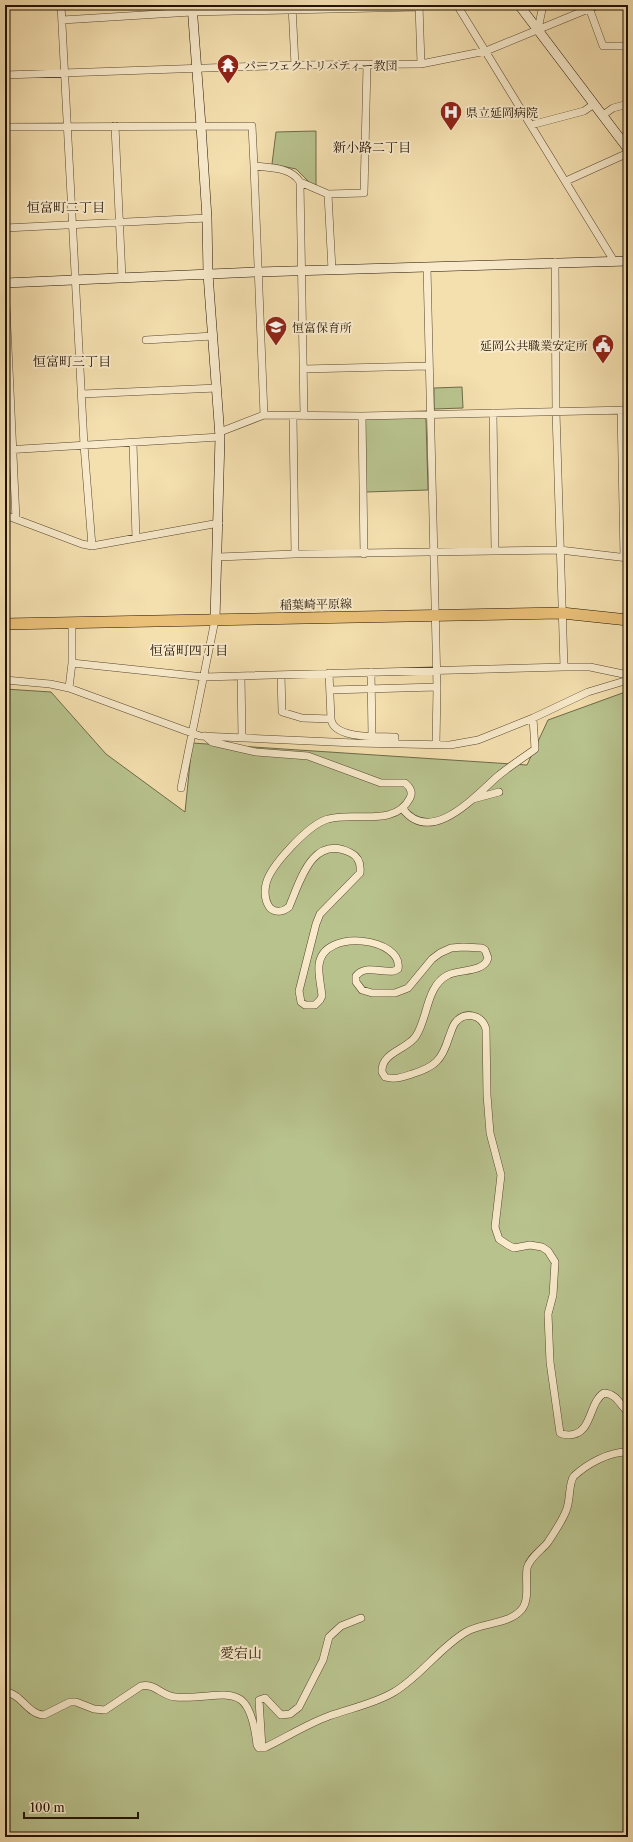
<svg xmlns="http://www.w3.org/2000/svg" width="633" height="1842" font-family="'Libre Caslon Text','Noto Serif JP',serif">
	<rect width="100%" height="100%" fill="#f4dfaf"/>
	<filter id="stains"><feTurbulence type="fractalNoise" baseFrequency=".005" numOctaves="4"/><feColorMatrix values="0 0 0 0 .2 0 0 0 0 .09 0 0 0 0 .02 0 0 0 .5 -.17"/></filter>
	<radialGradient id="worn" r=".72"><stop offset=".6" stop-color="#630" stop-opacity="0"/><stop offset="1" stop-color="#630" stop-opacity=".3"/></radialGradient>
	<path fill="#b8c28d" stroke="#6d6a48" d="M316,131V185L310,183L296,169L272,164L276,132Z
		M462,387L463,408L434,409V388Z
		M424,417L426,420L428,490L366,492L365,421L367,419Z
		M5,689L51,692L106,754L185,812L192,743L527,765L548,720L628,691V1837H5Z"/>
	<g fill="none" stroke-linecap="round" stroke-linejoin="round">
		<g stroke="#56452e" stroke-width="8">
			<path id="street" d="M61,5L84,445L92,546
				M419,5L421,64
				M457,5L614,261
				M588,5L603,46H628
				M292,6L295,65
				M62,20L192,12L419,7
				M538,29L543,5
				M5,75L295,65L421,64L486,51L598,5
				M603,115L613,108L628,104
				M531,125L584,111L594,104
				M115,126L122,278
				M5,127L252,126L254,166
				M566,181L628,153
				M300,182L304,416
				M5,228L207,218
				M555,262L556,412L564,667
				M427,267L437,687L436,745
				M332,270L328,194L364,193L367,65
				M5,283L16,519
				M146,340L213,336
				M303,369L428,366
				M82,394L217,388
				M621,410L624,557
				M493,413L495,551
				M264,415L254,166C270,168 291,167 300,182L328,194
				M293,416L295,554
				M362,416L364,554
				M220,432L264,415L362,416L628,410
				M133,443L136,538
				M5,450L220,437
				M5,515L82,544L92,546L219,523
				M218,557L295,554L560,550L628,558
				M72,663L204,677L564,667H590L628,675
				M371,672L372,736
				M281,675L282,712L302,718L331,719L329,673
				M241,676L242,738
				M5,680L50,684L69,688L200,736L355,743L450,745L478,740L533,718L588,692L628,680
				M69,688L72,663V623
				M330,690L437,687
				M331,719C334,740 380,736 395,737V744
				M205,736L212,742L256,752L308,756L381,783H405C410,787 413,792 410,798C395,828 353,811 328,819C309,824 270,866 266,884C264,893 265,901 270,908C276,913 283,912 289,907C300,882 312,833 351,853C359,857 361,864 360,873L320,914L316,924L299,991L301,1002L305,1005H315L320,1000L322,996C321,986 318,974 319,965C323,927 404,938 398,969L394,971C381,973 365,964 356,976V982L362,990L372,993H395L408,988L432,959L440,953L451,948L463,947L482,948L485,950L488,958C484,973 459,969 448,975C426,986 428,1018 416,1036C407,1050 381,1052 382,1072L385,1077C395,1080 403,1077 412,1074C435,1067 442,1060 449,1037C451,1033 452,1027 455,1023C465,1010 482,1015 486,1029L487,1095L490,1133L501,1175L495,1227L499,1239L508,1245L514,1248L530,1245L542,1247L548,1251L555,1262L553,1295L548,1314L550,1362L560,1433C564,1435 565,1435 569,1435C593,1434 588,1403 604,1393C617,1394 619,1404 628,1412
				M181,788L215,620
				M473,799L499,792
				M402,808C431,847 475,796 498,776C510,766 523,758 535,749L533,718
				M5,1692C21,1693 28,1715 44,1715L70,1702H76L94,1709L105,1710L141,1686C155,1683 162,1696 175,1697C226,1700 249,1675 257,1745L259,1748H264C285,1738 307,1724 329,1716C351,1708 374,1704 394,1692C421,1676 439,1648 466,1632C483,1622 509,1625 522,1609C530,1599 525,1580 527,1568C530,1557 542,1550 548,1542C554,1533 562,1521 566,1511C571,1500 568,1483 574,1476C587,1464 610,1451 628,1452
				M262,1748L259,1700L265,1698L281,1715L290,1714L299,1707L323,1660L329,1637L341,1626L361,1618"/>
		</g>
		<g stroke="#221203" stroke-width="10">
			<path id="secondary" d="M192,5L201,126L207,218L208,274L220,437L215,620
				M519,5L628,149
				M5,283L258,272L628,261"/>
		</g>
		<g stroke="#221203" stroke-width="12">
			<path id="primary" d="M5,624L562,613L628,620"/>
		</g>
		<use href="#street" stroke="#f8eacb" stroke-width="7"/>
		<use href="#secondary" stroke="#f8eacb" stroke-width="9"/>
		<use href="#primary" stroke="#eac078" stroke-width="11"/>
	</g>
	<defs>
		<g id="temple-pin" transform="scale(1.15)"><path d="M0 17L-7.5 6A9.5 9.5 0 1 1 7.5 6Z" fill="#8f2418" stroke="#f8eacb"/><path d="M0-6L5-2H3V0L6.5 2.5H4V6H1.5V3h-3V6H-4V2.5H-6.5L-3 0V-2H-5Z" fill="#fff"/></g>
		<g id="hospital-pin" transform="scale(1.15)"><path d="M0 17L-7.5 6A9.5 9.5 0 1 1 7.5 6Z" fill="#8f2418" stroke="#f8eacb"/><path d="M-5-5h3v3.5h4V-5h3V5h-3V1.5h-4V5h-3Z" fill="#fff"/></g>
		<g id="school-pin" transform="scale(1.15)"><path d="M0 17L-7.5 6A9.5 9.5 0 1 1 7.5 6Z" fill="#8f2418" stroke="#f8eacb"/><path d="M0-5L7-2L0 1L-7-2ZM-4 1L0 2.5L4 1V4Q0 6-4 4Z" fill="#fff"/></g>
		<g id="civic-pin" transform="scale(1.15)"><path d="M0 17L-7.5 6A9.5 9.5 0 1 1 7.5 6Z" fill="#8f2418" stroke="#f8eacb"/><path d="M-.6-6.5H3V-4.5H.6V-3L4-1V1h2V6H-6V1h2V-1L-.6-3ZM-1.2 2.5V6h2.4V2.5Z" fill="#fff"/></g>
	</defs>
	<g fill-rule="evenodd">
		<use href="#temple-pin" x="228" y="65"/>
		<use href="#hospital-pin" x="451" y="112"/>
		<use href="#school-pin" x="276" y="327"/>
		<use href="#civic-pin" x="603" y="345"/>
	</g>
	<g text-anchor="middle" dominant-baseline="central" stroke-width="4" stroke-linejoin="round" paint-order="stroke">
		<g font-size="12" fill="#221203" stroke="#f8eacb" text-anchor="start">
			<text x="244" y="65">パーフェクトリバティー教団</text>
			<text x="466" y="112">県立延岡病院</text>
			<text x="292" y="327">恒富保育所</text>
			<text x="588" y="345" text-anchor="end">延岡公共職業安定所</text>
		</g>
		<g font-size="12" fill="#221203" stroke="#f8eacb">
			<text transform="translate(316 604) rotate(-1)">稲葉崎平原線</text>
		</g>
		<g font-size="13" fill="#221203" stroke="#f8eacb">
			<text x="372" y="147">新小路二丁目</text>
			<text x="66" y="207">恒富町二丁目</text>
			<text x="72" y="361">恒富町三丁目</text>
			<text x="189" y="650">恒富町四丁目</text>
		</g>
		<g font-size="14" fill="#221203" stroke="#f8eacb">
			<text x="241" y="1653">愛宕山</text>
		</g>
	</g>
	<rect width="633" height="1842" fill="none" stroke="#f4dfaf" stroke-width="20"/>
	<rect x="6" y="6" width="621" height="1830" fill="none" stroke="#221203" stroke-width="2"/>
	<rect x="10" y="10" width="613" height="1822" fill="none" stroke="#221203"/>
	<path d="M24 1812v6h114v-6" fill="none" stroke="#221203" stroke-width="2"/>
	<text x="30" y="1812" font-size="12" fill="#221203" stroke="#f8eacb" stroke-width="3" paint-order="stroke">100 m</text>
	<rect width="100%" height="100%" filter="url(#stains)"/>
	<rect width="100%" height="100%" fill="url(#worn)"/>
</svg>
